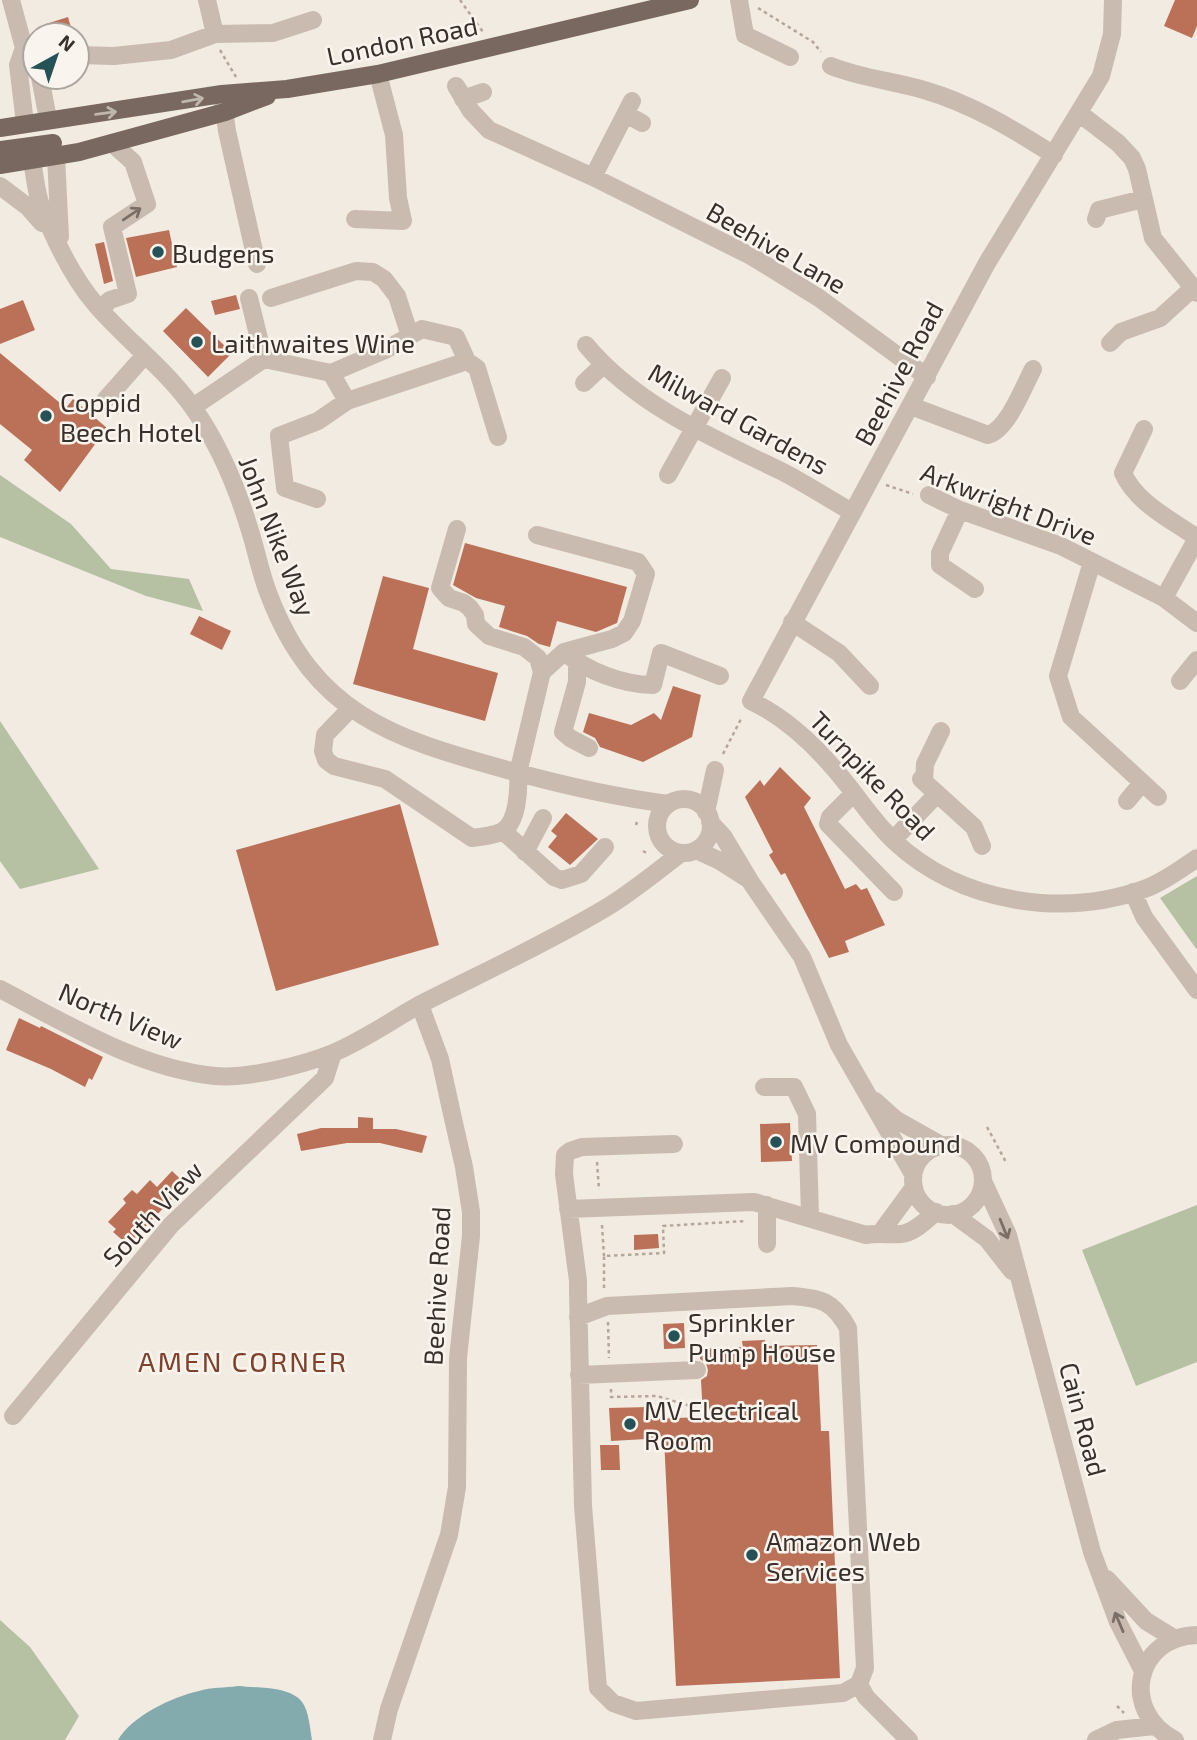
<svg xmlns="http://www.w3.org/2000/svg" width="1197" height="1740" font-family="'Exo 2',sans-serif">
	<rect width="100%" height="100%" fill="#f2ebe2"/>
	<path fill="#b6c0a3" d="M0,475L71,524L111,569L189,579L203,611L146,596L0,537Z
		M0,721L99,869L20,889L0,861Z
		M1197,876V950L1160,898Z
		M1197,1205V1362L1136,1386L1082,1250Z
		M0,1620L30,1647L79,1716L65,1740H0Z"/>
	<path fill="#83aaac" d="M238,1686C257,1688 290,1686 302,1702C309,1711 310,1729 312,1740H118C132,1716 172,1697 199,1691C211,1687 225,1688 238,1686Z"/>
	<path fill="#bb7157" d="M1175,0H1197V26L1192,38L1164,26Z
		M68,17L73,35H49L46,24Z
		M169,230L177,267L136,277L126,238Z
		M104,242L113,281L104,284L95,244Z
		M236,295L240,309L215,315L211,301Z
		M23,300L35,330L0,344V309Z
		M186,308L232,353L208,377L163,331Z
		M0,353L66,408L73,399L107,428L60,492L24,460L32,450L0,424Z
		M465,543L627,587L617,623L596,632L557,621L550,647L539,644L527,636L499,627L505,606L476,598L453,585Z
		M383,576L429,588L413,649L498,673L485,721L353,684Z
		M199,616L231,631L222,650L190,634Z
		M673,686L701,695L692,737L643,762L600,747L595,738L583,732L589,713L631,725L654,713L661,720Z
		M780,767L811,798L804,807L845,889L856,884L861,890L867,888L885,925L845,941L849,952L829,958L785,873L781,875L769,855L773,852L745,797L760,780L764,786Z
		M400,804L439,945L276,991L236,850Z
		M566,813L598,839L570,865L548,847L557,836L551,831Z
		M19,1018L40,1028L41,1026L103,1057L92,1080L89,1078L85,1087L51,1069L6,1050Z
		M358,1117L373,1118V1129H396L427,1136L422,1153L380,1143H347L301,1151L297,1134L321,1128H358Z
		M790,1123L792,1161L761,1162L760,1124Z
		M172,1171L189,1187L179,1198L176,1195L128,1245L113,1232L116,1229L108,1222L126,1203L123,1199L132,1190L137,1194L150,1180L157,1187Z
		M658,1234L659,1248L634,1250V1235Z
		M684,1323L685,1348L664,1349L663,1324Z
		M765,1340L766,1346L817,1345L821,1431H829L840,1678L676,1686L664,1438L611,1441L609,1408L650,1407V1419L703,1417L701,1380L707,1376L708,1370L706,1363L700,1359V1349L743,1347L742,1341Z
		M600,1445H619L620,1470H601Z"/>
	<g fill="none" stroke-linecap="round" stroke-linejoin="round">
		<path stroke="#b5a699" stroke-width="2.5" stroke-dasharray="3.5 3.5" stroke-linecap="butt" d="M460,0L483,32
			M758,8L813,42L821,52
			M220,50L236,77
			M886,485L913,494
			M723,754L742,717
			M636,825L637,822
			M643,851L648,854
			M987,1127L1007,1164
			M597,1162L599,1190
			M602,1225L604,1256
			M604,1288V1256L664,1253L663,1226L746,1221
			M608,1322L609,1358
			M611,1389V1397L657,1396L687,1405H702
			M1117,1706L1124,1713"/>
		<path stroke="#c9bbaf" stroke-width="18" d="M11,0L24,48L35,62
			M207,0L215,34
			M739,0L745,35L790,57
			M1113,0L1112,34L1101,76L987,263L751,701C791,720 823,753 850,788C864,806 877,825 894,841C960,903 1063,919 1147,888C1165,881 1181,869 1197,858
			M24,48L18,65L25,123
			M77,55L114,56L171,50L215,34L273,33L313,20
			M831,66C861,78 893,81 924,90C972,104 1013,129 1054,155
			M40,77L48,119
			M456,86L471,111L489,130L593,177L751,256L819,298L927,377
			M222,94L227,131L257,264
			M463,99L483,92
			M1079,113L1118,143L1132,158L1137,169L1153,238L1197,293
			M626,114L642,123
			M56,157L60,237
			M32,161C35,176 36,194 42,208C55,241 73,278 96,305C127,341 166,369 194,409C220,446 238,490 251,534C257,554 261,575 269,595C314,713 391,738 504,769C558,784 613,797 669,804
			M593,177L632,101
			M0,186L28,207L42,223
			M355,219L403,221L398,198L394,135L378,74
			M1096,219L1099,210L1143,199
			M249,298L264,359
			M271,298L356,271L373,272L384,279L397,296L410,336
			M100,309L110,300L128,294L112,227L147,204L133,162L112,143
			M1110,343L1121,332L1160,318L1193,288
			M586,345C637,406 713,438 783,472C806,484 829,499 852,512
			M331,373L347,401L467,361
			M584,383L603,365
			M106,399L145,355
			M911,406L988,435C1008,429 1023,388 1033,369
			M193,407L264,359L331,373L385,350L422,329L456,337L467,361L477,368L498,437
			M1144,429L1123,473C1136,503 1172,520 1197,538L1164,598
			M668,475L722,378
			M929,495L960,510L1061,546L1164,598L1197,623
			M317,499L285,488L279,436L318,421L347,401
			M960,510L940,553V565L975,589
			M537,535L638,562L646,574L632,621L624,633L612,639L564,652L542,672
			M1092,562L1058,676L1071,717L1158,797
			M792,622L839,653L870,686
			M564,652C587,671 623,685 653,685L661,653L720,676
			M577,664V682L563,732L570,738L589,748
			M1180,681L1197,660
			M351,708L325,735L323,751L326,760L334,766L385,779L472,838C481,837 492,836 501,832C518,824 519,789 518,773L542,672L538,658L524,647L489,636L476,624L475,615L470,608L464,603L449,598L440,588L457,529
			M921,779L974,827L982,846
			M924,782L925,764L941,731
			M854,793L830,817L828,824L894,892
			M657 826a27 27 0 1 1 54 0a27 27 0 1 1-54 0Z
			M1127,801L1142,783
			M706,812L715,770
			M710,822L723,836L750,881L802,957L839,1045L913,1174
			M503,831L554,877L562,880L581,874L605,847
			M893,840L937,794
			M696,850L718,860L748,879
			M525,852L543,818
			M1133,892L1144,917L1197,990
			M0,989C67,1024 138,1068 215,1076C248,1079 303,1065 333,1053C364,1040 392,1020 421,1004C482,973 545,944 604,909C631,893 656,872 681,853
			M764,1087H794L807,1114L810,1217
			M875,1101L895,1119L941,1145
			M913 1180a35 35 0 1 1 70 0a35 35 0 1 1-70 0Z
			M983,1181L1008,1235L1092,1552L1118,1622L1143,1671
			M767,1205V1244
			M568,1209L754,1202L866,1235C878,1233 889,1235 901,1234C914,1233 926,1220 936,1212
			M953,1214L987,1239L1012,1271
			M881,1232L914,1187
			M578,1317L607,1306L792,1296C821,1298 833,1301 848,1328L865,1668L859,1684L843,1693L636,1711L613,1703L598,1688L583,1506L578,1291V1281L564,1174L565,1155L570,1151L582,1147L674,1144
			M579,1375L697,1370
			M13,1416L171,1225L325,1078L333,1053
			M1107,1579L1146,1621L1175,1639
			M859,1684L866,1697L909,1740
			M382,1740L389,1709L449,1535L457,1487L458,1358L471,1236V1212L464,1167L452,1114L440,1059L420,1005
			M1096,1740L1117,1730L1154,1726
			M1175,1740C1120,1712 1134,1637 1197,1635"/>
		<path stroke="#79685f" stroke-width="18" d="M0,128L222,94L287,89L378,74L690,0
			M0,150L53,143
			M0,165L79,152L225,112L267,96"/>
	</g>
	<defs><path id="oneway-shaft" d="M-6 0H5M1.5-3L5.5 0L1.5 3" fill="none" stroke-width="1.6" stroke-linecap="round" stroke-linejoin="round" transform="scale(1.75)"/></defs>
	<g stroke="#bfb6ae">
		<use href="#oneway-shaft" transform="translate(193 100) rotate(-10)"/>
		<use href="#oneway-shaft" transform="translate(106 113) rotate(-8)"/>
	</g>
	<g stroke="#7a6f67">
		<use href="#oneway-shaft" transform="translate(132 214) rotate(-34)"/>
		<use href="#oneway-shaft" transform="translate(1004 1229) rotate(68)"/>
		<use href="#oneway-shaft" transform="translate(1119 1622) rotate(-113)"/>
	</g>
	<g fill="#255257" stroke="#f9f5ee" stroke-width="2.5">
		<circle cx="158" cy="252" r="7"/>
		<circle cx="197" cy="342" r="7"/>
		<circle cx="46" cy="416" r="7"/>
		<circle cx="776" cy="1142" r="7"/>
		<circle cx="674" cy="1336" r="7"/>
		<circle cx="630" cy="1424" r="7"/>
		<circle cx="752" cy="1555" r="7"/>
	</g>
	<g text-anchor="middle" dominant-baseline="central" stroke-width="5" stroke-linejoin="round" paint-order="stroke">
		<g font-size="26" fill="#39302c" stroke="#f9f5ee">
			<text transform="translate(402 40) rotate(-12)">London Road</text>
			<text transform="translate(777 247) rotate(30)">Beehive Lane</text>
			<text transform="translate(898 373) rotate(-62)">Beehive Road</text>
			<text transform="translate(739 418) rotate(29)">Milward Gardens</text>
			<text transform="translate(1009 503) rotate(21)">Arkwright Drive</text>
			<text transform="translate(278 536) rotate(69)">John Nike Way</text>
			<text transform="translate(873 775) rotate(46)">Turnpike Road</text>
			<text transform="translate(121 1015) rotate(23)">North View</text>
			<text transform="translate(152 1213) rotate(-47)">South View</text>
			<text transform="translate(436 1286) rotate(-87)">Beehive Road</text>
			<text transform="translate(1084 1419) rotate(75)">Cain Road</text>
		</g>
		<g font-size="26" fill="#39302c" stroke="#f9f5ee" text-anchor="start">
			<text x="172" y="252">Budgens</text>
			<text x="211" y="342">Laithwaites Wine</text>
			<text x="60" y="401">Coppid<tspan x="60" dy="30">Beech Hotel</tspan></text>
			<text x="790" y="1142">MV Compound</text>
			<text x="688" y="1321">Sprinkler<tspan x="688" dy="30">Pump House</tspan></text>
			<text x="644" y="1409">MV Electrical<tspan x="644" dy="30">Room</tspan></text>
			<text x="766" y="1540">Amazon Web<tspan x="766" dy="30">Services</tspan></text>
		</g>
		<g font-size="28" letter-spacing="2" fill="#81422c" stroke="#f9f5ee">
			<text x="243" y="1361">AMEN CORNER</text>
		</g>
	</g>
	<g transform="translate(56 56) rotate(40)"><circle r="33" fill="#f9f5ee" stroke="#aca6a0" stroke-width="2"/>
	<path d="M0-5L12 26L0 18L-12 26Z" fill="#255257"/>
	<text y="-10" font-size="19" font-weight="bold" text-anchor="middle" fill="#39302c">N</text>
	</g>
</svg>
